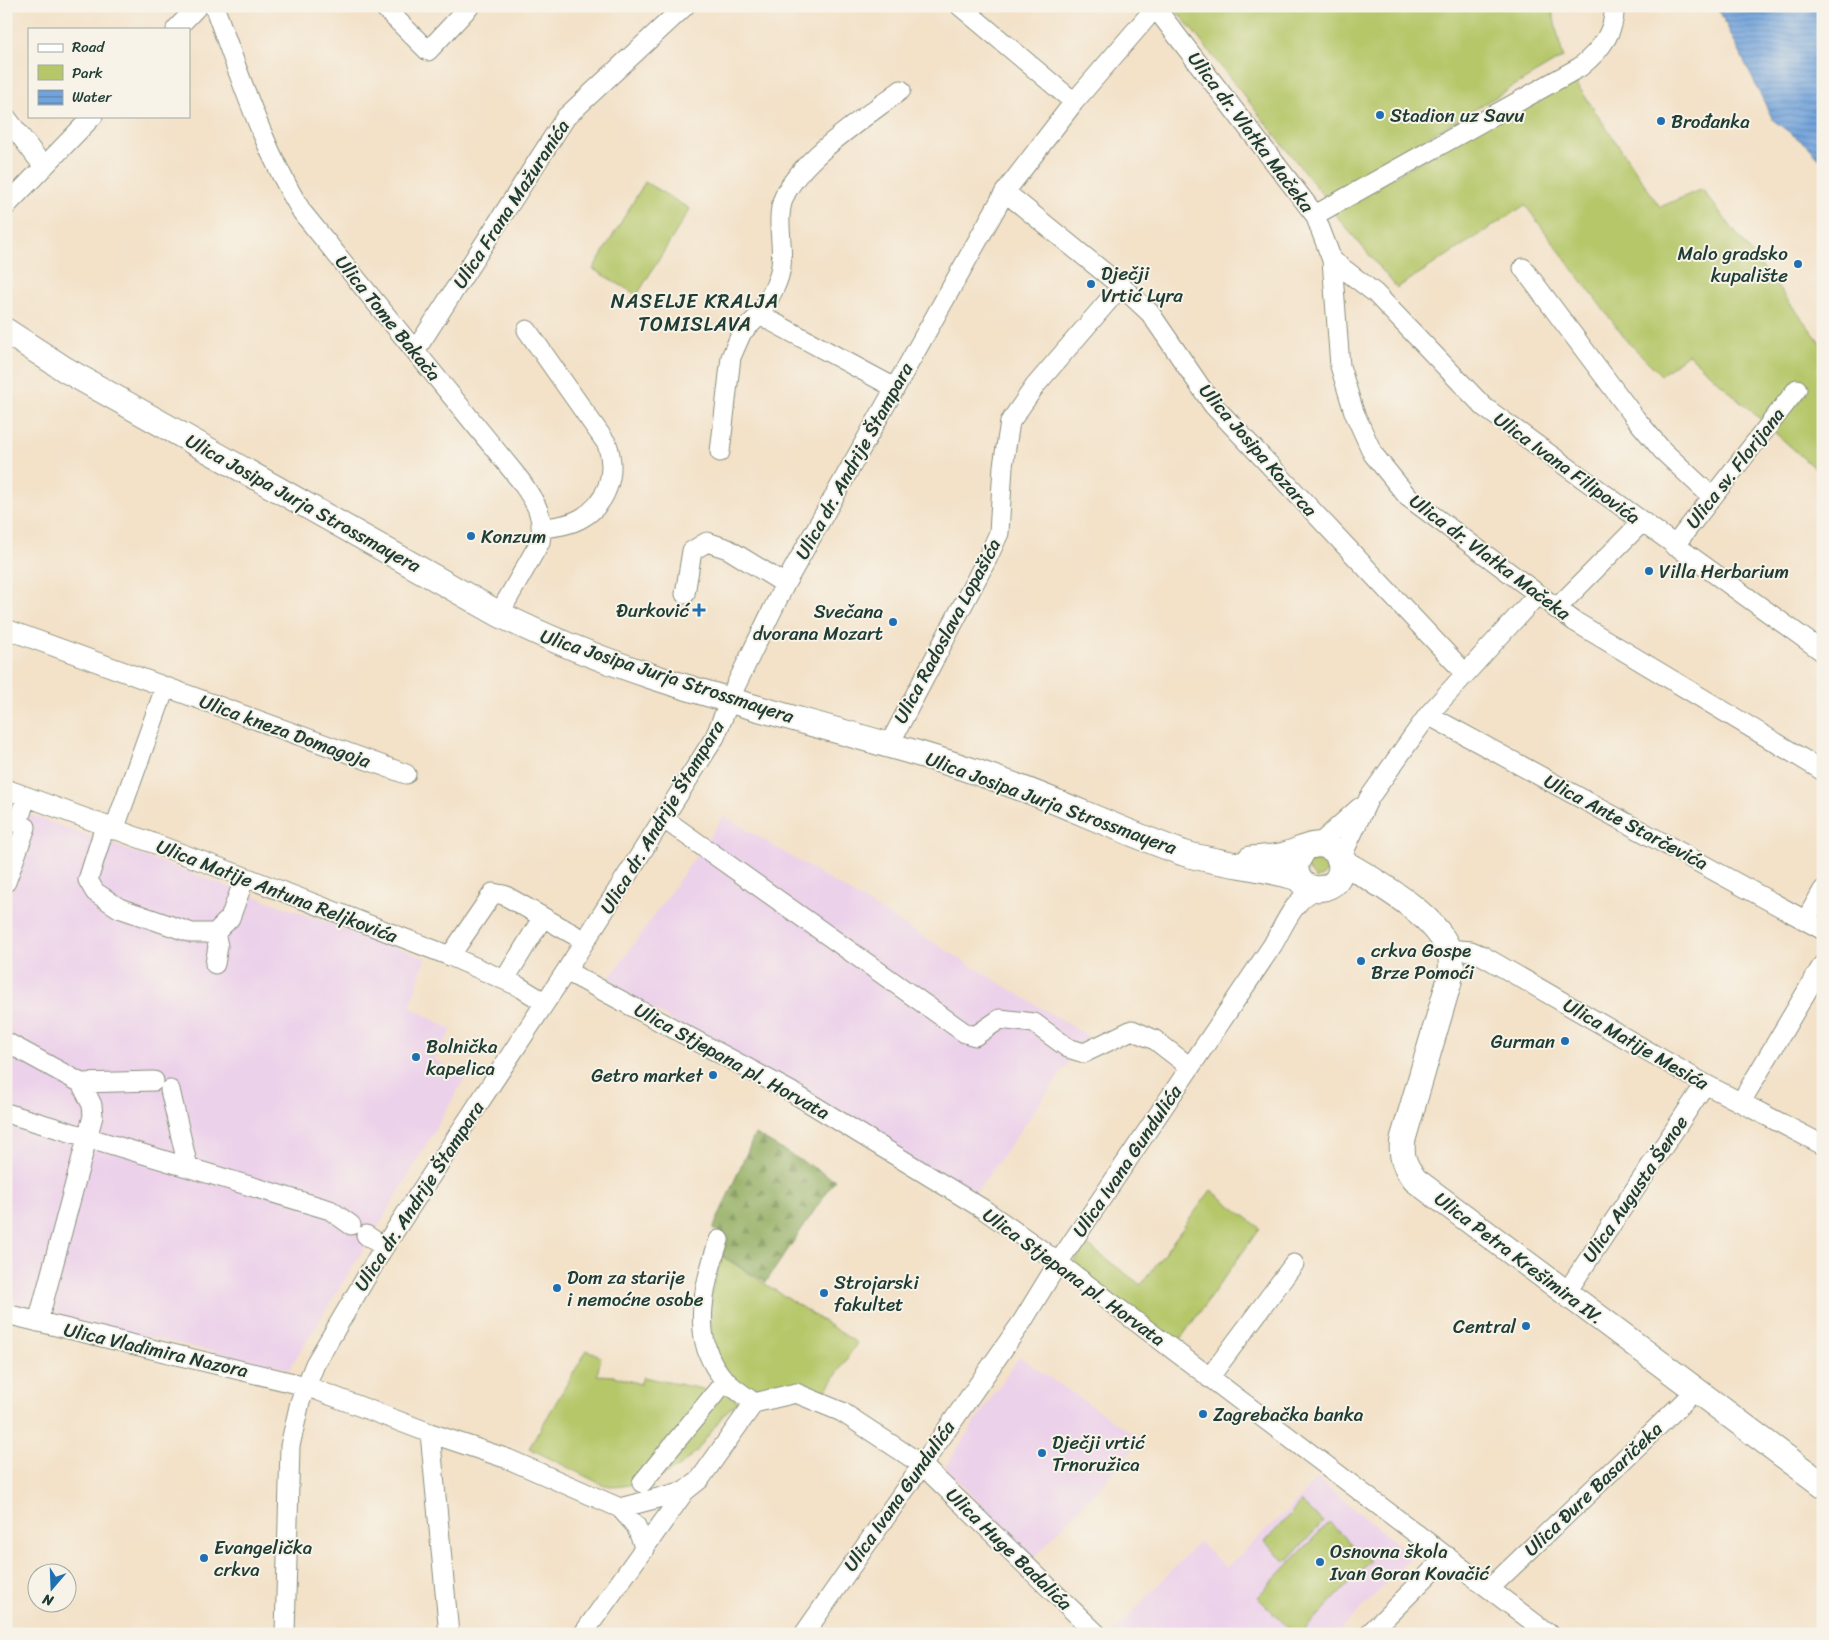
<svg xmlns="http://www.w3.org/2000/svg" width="1829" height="1640" font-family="Sriracha,sans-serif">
	<defs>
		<pattern id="forest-firs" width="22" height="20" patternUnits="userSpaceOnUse" patternTransform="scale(1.25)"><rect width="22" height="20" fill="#90ac5e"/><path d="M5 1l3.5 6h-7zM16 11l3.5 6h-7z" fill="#758d4e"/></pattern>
		<pattern id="water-rules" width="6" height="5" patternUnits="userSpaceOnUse" patternTransform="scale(1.25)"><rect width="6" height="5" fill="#72a3dc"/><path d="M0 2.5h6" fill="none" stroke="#5d86b3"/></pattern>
	</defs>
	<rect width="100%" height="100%" fill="#f7f3e8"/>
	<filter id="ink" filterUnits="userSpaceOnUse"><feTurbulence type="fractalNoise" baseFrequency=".02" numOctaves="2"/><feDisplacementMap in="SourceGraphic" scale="10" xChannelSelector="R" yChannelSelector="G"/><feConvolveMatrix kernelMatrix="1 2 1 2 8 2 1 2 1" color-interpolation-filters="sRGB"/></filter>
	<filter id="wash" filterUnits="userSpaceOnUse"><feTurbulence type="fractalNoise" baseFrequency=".0096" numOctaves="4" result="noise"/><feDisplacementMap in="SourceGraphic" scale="20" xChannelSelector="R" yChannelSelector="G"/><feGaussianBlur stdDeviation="1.12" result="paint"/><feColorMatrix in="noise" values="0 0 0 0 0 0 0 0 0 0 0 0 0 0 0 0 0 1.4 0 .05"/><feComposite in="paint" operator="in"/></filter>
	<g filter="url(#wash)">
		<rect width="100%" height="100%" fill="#f3e1c8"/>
		<path fill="#ecd1ea" d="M6,806L425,958L410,1007L452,1030L434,1059L465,1078L390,1207L289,1369L76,1320L6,1300Z
			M724,816L1088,1036L967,1205L608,981Z
			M1019,1357L1142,1440L1033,1559L945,1467Z
			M1316,1478L1412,1556L1337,1634H1112L1199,1541L1226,1568L1300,1498Z"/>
		<path fill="#b6c76a" stroke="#6a824f" d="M1173,6H1551L1563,57L1325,198Z
			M1570,74L1660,207L1702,189L1823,346V476L1688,354L1661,375L1627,341L1525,205L1397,288L1333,212Z
			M645,182L690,209L637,295L593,269Z
			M1319,857L1325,861C1331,871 1325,875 1316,879L1305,866L1311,858Z
			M1211,1190L1260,1228L1176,1345L1072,1266L1086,1244L1141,1285Z
			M722,1256L857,1343L822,1397C809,1393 795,1387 781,1387C773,1387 764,1391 755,1389C716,1381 708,1333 711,1301C712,1286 718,1270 722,1256Z
			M587,1350L601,1357L597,1375L614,1376L640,1384L643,1377L703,1389L708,1396L636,1484L615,1487L601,1484L529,1448Z
			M724,1392L738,1401L724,1414L696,1452L681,1465L651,1483Z
			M1301,1502L1323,1522L1286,1562L1265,1542Z
			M1329,1522L1370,1561L1301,1634H1295L1257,1597Z"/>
		<path fill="url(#forest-firs)" stroke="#587449" d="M755,1134L835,1180L766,1282L722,1256L728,1238L713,1229Z"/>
		<path fill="url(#water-rules)" stroke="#487088" d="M1717,6H1823V162L1809,147L1773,120Z"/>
	</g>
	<g filter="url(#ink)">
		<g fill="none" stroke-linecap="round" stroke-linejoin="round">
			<g stroke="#898f7e" stroke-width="21">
				<path id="minor" d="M214,6C240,76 263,148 302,212L520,480C535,502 545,514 540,542L499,614
					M383,6L428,51L470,6
					M960,6L1074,102
					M1154,6L1315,215L1332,260L1340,366L1354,412L1373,454L1408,497L1574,621L1823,771
					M176,29L198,6
					M6,117L44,167
					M1005,192L1121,286L1150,313L1213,405L1465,673
					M6,206L93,116
					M1315,215L1580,67C1599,52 1616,31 1614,6
					M1332,260L1375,293L1484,407L1823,652
					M1523,268L1636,419L1662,450L1711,496
					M760,315C768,299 779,284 781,266C784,243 775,219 784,197C801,158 867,116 901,90
					M527,330L607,444C617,472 608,504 580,519C569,525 555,527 542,528
					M415,351L566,117L685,6
					M720,452L731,357L742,332L760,315L895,388
					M1674,546L1797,389
					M685,594L692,551L707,542L728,549L785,584
					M1556,609L1641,523
					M6,629L406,774
					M1428,715L1823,930
					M889,745L988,557L999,533L1003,466L1010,422L1035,386L1121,286
					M6,789L245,877L450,956L518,986L544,1002
					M664,819L965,1033L975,1036L1000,1019L1034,1023L1068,1048L1084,1053L1132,1030L1155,1040L1190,1067
					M105,826L88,880L95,892L119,908L192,933H215L230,918L245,877
					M114,830L165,688
					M1319,844L1359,808
					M1340,860L1369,798L1428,715L1537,595
					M6,882L26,827L18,823L26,797
					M1806,920L1823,890
					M1448,949L1471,951L1483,956L1705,1084L1823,1145
					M450,956L493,893L504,895L585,941
					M215,964L218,946L215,933
					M566,971L790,1091L983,1209L1040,1249L1549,1634
					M505,979L543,917
					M6,1042L81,1083L92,1105L93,1116L38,1322
					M81,1083L154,1081
					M170,1090L188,1167
					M1741,1102L1823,964
					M6,1113L330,1210L351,1225
					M366,1235L384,1247
					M719,1240C705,1281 690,1335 719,1373C727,1385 743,1394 754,1403
					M1566,1293L1705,1084
					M6,1314L306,1386L430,1433L508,1459L620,1508L685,1491L700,1479L754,1403L796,1393L842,1412L921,1464L1097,1634
					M1209,1378L1294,1264
					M430,1433L449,1634
					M642,1483L726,1380
					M620,1508L636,1526L645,1549
					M1490,1588L1696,1390
					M285,1634L290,1446L300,1402L315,1364L384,1247L566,971L715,737L736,685L785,584L1005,192L1074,102L1155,8
					M583,1634L685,1491
					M804,1634L1022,1322L1058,1263L1272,946C1284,926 1294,898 1316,890
					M1369,1634L1447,1556"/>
			</g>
			<g stroke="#898f7e" stroke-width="27">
				<path id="major" d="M6,331L66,370L499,614C621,676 757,707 888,745C943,760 997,778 1049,799C1093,817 1138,837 1183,853C1221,865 1261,866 1298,878
					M1250,859C1261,858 1273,858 1284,855C1298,852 1314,840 1328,847C1334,849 1338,855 1340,861C1348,894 1293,901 1296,863L1304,849
					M1340,860C1372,880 1440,915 1450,955C1453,964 1451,973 1449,982L1403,1139C1400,1156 1405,1167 1415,1180L1823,1485"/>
			</g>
			<use href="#minor" stroke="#fff" stroke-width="19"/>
			<use href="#major" stroke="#fff" stroke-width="25"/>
		</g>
	</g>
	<g fill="#1f6fb2" stroke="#f7f3e8" stroke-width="2">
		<circle cx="1380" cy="115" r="5"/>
		<circle cx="1661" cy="121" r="5"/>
		<circle cx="1798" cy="264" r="5"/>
		<circle cx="1091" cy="284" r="5"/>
		<circle cx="471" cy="536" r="5"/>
		<circle cx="1649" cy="571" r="5"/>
		<path d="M696.5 602.5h5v5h5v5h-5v5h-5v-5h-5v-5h5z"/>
		<circle cx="893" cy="622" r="5"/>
		<circle cx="1361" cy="961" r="5"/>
		<circle cx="1565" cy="1041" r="5"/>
		<circle cx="416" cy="1057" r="5"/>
		<circle cx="713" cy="1075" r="5"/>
		<circle cx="557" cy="1288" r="5"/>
		<circle cx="824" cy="1293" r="5"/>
		<circle cx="1526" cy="1326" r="5"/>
		<circle cx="1203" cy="1414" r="5"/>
		<circle cx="1042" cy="1453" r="5"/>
		<circle cx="204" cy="1558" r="5"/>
		<circle cx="1320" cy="1562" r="5"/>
	</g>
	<g text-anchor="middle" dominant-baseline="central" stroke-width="4" stroke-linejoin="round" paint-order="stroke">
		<g font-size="19" fill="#1f3d34" stroke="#f7f3e8" text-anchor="start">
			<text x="1390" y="115">Stadion uz Savu</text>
			<text x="1671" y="121">Brođanka</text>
			<text x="1788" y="253" text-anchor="end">Malo gradsko<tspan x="1788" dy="22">kupalište</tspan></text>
			<text x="1101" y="273">Dječji<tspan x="1101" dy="22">Vrtić Lyra</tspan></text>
			<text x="481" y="536">Konzum</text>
			<text x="1659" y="571">Villa Herbarium</text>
			<text x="689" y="610" text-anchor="end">Đurković</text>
			<text x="883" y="611" text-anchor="end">Svečana<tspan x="883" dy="22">dvorana Mozart</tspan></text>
			<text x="1371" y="950">crkva Gospe<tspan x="1371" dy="22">Brze Pomoći</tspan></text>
			<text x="1555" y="1041" text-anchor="end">Gurman</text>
			<text x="426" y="1046">Bolnička<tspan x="426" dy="22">kapelica</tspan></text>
			<text x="703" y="1075" text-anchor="end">Getro market</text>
			<text x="567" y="1277">Dom za starije<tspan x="567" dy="22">i nemoćne osobe</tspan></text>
			<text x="834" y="1282">Strojarski<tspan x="834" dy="22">fakultet</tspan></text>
			<text x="1516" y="1326" text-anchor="end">Central</text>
			<text x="1213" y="1414">Zagrebačka banka</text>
			<text x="1052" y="1442">Dječji vrtić<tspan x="1052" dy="22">Trnoružica</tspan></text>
			<text x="214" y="1547">Evangelička<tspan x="214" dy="22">crkva</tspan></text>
			<text x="1330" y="1551">Osnovna škola<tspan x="1330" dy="22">Ivan Goran Kovačić</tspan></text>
		</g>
		<g font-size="19" fill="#1f3d34" stroke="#f7f3e8">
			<text transform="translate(1251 132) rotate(53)">Ulica dr. Vlatka Mačeka</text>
			<text transform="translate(511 204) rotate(-57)">Ulica Frana Mažuranića</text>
			<text transform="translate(388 318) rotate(51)">Ulica Tome Bakača</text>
			<text transform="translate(1258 450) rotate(49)">Ulica Josipa Kozarca</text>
			<text transform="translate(854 461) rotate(-61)">Ulica dr. Andrije Štampara</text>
			<text transform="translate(1567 468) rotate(36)">Ulica Ivana Filipovića</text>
			<text transform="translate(1735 468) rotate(-52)">Ulica sv. Florijana</text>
			<text transform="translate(303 503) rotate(29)">Ulica Josipa Jurja Strossmayera</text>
			<text transform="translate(1490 557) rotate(37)">Ulica dr. Vlatka Mačeka</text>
			<text transform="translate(947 631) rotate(-62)">Ulica Radoslava Lopašića</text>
			<text transform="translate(667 676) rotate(18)">Ulica Josipa Jurja Strossmayera</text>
			<text transform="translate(285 731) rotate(20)">Ulica kneza Domagoja</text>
			<text transform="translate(1051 803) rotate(20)">Ulica Josipa Jurja Strossmayera</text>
			<text transform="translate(662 817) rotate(-59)">Ulica dr. Andrije Štampara</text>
			<text transform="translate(1626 822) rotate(28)">Ulica Ante Starčevića</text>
			<text transform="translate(277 891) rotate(21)">Ulica Matije Antuna Reljkovića</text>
			<text transform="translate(1636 1044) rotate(30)">Ulica Matije Mesića</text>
			<text transform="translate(732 1061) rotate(29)">Ulica Stjepana pl. Horvata</text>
			<text transform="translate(1127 1161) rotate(-56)">Ulica Ivana Gundulića</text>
			<text transform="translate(1635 1189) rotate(-56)">Ulica Augusta Šenoe</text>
			<text transform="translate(419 1196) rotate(-57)">Ulica dr. Andrije Štampara</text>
			<text transform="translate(1519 1258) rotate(37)">Ulica Petra Krešimira IV.</text>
			<text transform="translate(1074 1277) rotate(36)">Ulica Stjepana pl. Horvata</text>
			<text transform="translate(156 1350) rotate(13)">Ulica Vladimira Nazora</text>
			<text transform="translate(1593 1489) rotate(-44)">Ulica Đure Basaričeka</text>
			<text transform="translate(899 1496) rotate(-55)">Ulica Ivana Gundulića</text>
			<text transform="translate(1009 1549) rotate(44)">Ulica Huge Badalića</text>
		</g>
		<g font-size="20" letter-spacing="1" fill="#1f3d34" stroke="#f7f3e8">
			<text x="695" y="301">NASELJE KRALJA<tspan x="695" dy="23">TOMISLAVA</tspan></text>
		</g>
	</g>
	<rect width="1829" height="1640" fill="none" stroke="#f7f3e8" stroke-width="25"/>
	<rect x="28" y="28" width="162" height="90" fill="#f7f3e8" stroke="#a1aaa0"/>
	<rect x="38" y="44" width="25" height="8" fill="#ffffff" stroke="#a1aaa0"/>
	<text x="72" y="52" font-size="15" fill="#1f3d34">Road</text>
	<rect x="38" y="65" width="25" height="15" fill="#b6c76a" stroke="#a1aaa0"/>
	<text x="72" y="78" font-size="15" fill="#1f3d34">Park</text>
	<rect x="38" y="90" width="25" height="15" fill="url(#water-rules)" stroke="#a1aaa0"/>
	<text x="72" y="102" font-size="15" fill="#1f3d34">Water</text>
	<g transform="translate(52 1588) rotate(199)"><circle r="24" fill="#f7f3e8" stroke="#a1aaa0"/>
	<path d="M0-4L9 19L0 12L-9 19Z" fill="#1f6fb2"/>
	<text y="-8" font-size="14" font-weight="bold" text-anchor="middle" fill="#1f3d34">N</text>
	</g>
</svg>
